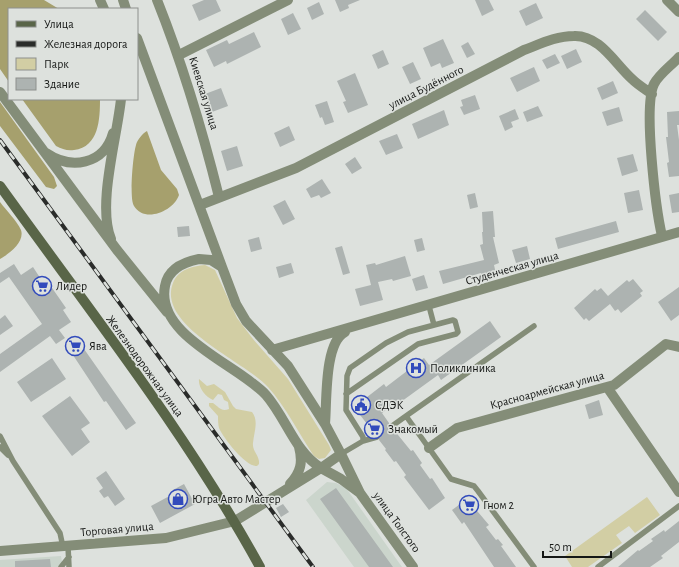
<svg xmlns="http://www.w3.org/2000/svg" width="679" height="567" font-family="'Alegreya Sans',sans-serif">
	<rect width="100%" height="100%" fill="#dde1dd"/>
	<path fill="#cbd5cc" d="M327,482L336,483L346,488L402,567H354L306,500Z
		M61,556L63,567H0V560Z"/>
	<path fill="#d2cea4" d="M205,265L215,270L237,318L253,339L288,379L329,445L331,450L325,458L319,459L314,456C299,434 286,407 268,387C246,362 156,326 173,283C178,270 192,266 205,265Z
		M199,379L207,386L214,384L225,392L233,406L236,409L252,412C259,421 254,432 253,443C252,451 260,456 259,464L257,466C246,467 224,439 219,428C218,424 218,420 218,416L209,406V403H213C219,407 221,412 229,409L228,402L224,400L222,395L218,394L213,400C205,397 198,387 199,379Z
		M647,497L660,515L635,533L629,526L616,535L622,543L588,567H572L565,556Z"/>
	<path fill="#a6a06d" d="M0,0H44L59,9H9V82L0,69Z
		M22,99H100C100,119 99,147 74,150C67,151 62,149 56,146Z
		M0,102L54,177L57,186L54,189L46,187L0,126Z
		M147,131L161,170L177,189L179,195C173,212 144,223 134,206C129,199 133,155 136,145C137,140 143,133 147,131Z
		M0,202C6,210 17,221 21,230C25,242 9,254 0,259Z"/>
	<path fill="#adb3b1" d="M204,0H216L221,11L199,21L192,5Z
		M335,0H360L348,5L349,8L340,12Z
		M475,0H489L494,10L482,16Z
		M319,2L324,14L312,20L307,8Z
		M536,3L543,18L526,26L519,11Z
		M645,10L667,32L658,41L636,19Z
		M293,13L301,29L288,35L281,19Z
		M254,32L261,47L227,64L226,61L214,67L206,50L227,40L229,44Z
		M443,39L454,63L442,68L440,63L431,67L423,48Z
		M468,42L475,54L467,58L461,46Z
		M576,49L582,62L567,69L561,56Z
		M383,50L389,64L378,69L372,55Z
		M555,54L560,63L547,69L542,60Z
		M413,62L421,79L410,84L402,67Z
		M534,67L540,81L517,92L510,78Z
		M355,73L368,105L348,113L343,102L346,101L337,81Z
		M613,81L618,93L602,100L597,88Z
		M221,88L228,106L212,112L205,94Z
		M475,95L480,109L464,115L460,107L463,106L461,100Z
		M327,101L334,122L325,125L322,117L320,118L315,105Z
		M538,106L543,116L527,122L523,112Z
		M619,107L623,121L607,126L602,112Z
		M515,109L519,119L511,122L513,127L505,131L499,116Z
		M444,110L449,125L418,139L412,124Z
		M679,111V125H677L679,140V176L669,177L667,163L669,162L666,137H668L667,112Z
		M289,126L295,140L280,147L274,133Z
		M397,134L403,148L386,155L379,141Z
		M237,146L243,166L227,171L221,151Z
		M633,154L638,171L622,176L617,158Z
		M355,157L362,168L352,174L345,164Z
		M322,179L331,193L321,198L319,195L311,198L306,189Z
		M639,190L643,210L628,213L624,193Z
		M475,193L478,207L470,209L467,195Z
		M679,193V212L672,213L669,195Z
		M285,200L295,219L283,225L273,206Z
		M493,211L495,237H493L499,263L494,265L496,274L482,278L481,273L443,284L439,271L484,260L480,245L483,244L482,232H483L482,212Z
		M616,221L619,232L558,249L555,238Z
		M189,226L190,236L178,237L177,227Z
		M259,237L262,249L251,252L248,240Z
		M422,238L425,250L417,252L414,240Z
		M342,246L350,273L343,275L335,248Z
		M527,246L530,259L516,263L512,250Z
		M405,256L411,276L393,281L392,279L378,282L383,300L360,306L355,289L371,285L366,265L375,263L376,265Z
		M291,263L294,273L279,278L276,267Z
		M14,264L21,275L33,267L46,287L50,285L66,308L63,310L71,322L59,330L65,338L56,344L50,336L0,372V354L42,324L9,277L0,283V273Z
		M424,275L428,288L416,291L412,279Z
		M633,279L643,291L640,293L642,296L621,313L618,309L615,311L610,304L589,321L586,318L584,320L574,308L595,289L597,291L601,288L608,296L627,280L629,282Z
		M679,287V315L671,321L658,302Z
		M5,315L13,326L0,335V319Z
		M490,321L501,337L441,380L438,375L398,404L396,402L382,413L389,423V429L394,430L411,451L413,450L422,463L420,465L430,479L432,478L445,498L429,510L404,477L406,475L396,461L394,462L385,450L386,449L379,440L380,434L374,433L357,411L361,408L358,404L384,384L386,387L424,358L429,365Z
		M77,339L136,423L126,430L106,401L104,402L67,346Z
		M52,358L66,379L31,402L17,382Z
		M70,396L90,423L81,429L90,442L72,456L42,416Z
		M599,400L603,415L589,419L585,405Z
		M106,471L125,499L115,506L108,496L104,498L99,491L103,488L96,478Z
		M184,484L195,504L160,523L151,506L175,493L173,490Z
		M336,488L393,567H369L320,499Z
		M467,499L489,525L486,527L496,540L498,539L503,545L501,546L516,567H494L464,522L462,524L452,510Z
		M283,504L289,512L281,517L276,508Z
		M679,521V542L661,556L663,558L650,567H618L638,550L639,551L653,541L651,539L664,530L665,532Z
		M50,559L51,567H15V561Z"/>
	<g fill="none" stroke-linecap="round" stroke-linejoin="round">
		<path stroke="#848d78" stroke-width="5.5" d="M429,306L434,325
			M534,326L406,416L451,479L474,486L478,491L534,567
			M392,426L406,416
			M0,436L13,461L60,533L63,547
			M363,441L377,437
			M0,447L8,455
			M341,454L363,441V437L346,410L347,376L350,368L386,343L408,332L453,320L455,321L458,332L456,334L418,344L346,394
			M68,546L69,567
			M61,567L69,557
			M598,567L679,506"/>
		<path stroke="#848d78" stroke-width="10" d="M157,0C183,65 202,129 219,197
			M667,0L679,12
			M179,55L288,0
			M200,205L296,168L524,50C540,44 556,36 574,36C600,35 615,64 632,79C638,85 645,89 652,94
			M662,236C656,210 643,107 654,84C659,74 671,66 679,57
			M607,387L679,492
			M429,448L457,428L614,385L666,344L679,347
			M0,551L166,538L235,521"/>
		<path stroke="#848d78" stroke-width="10" d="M100,0L104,9
			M123,0L126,9
			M137,38L222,267
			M0,92L117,250L167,312
			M46,153C71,170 104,165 113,133
			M111,239C97,205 117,138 121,99
			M199,259L211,260L222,267L236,304L246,321L288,366L325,424L341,454L321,468C295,452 286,418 266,395C239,365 155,336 165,286C168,269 184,262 199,259Z
			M272,350L679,232
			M325,424C327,401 324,343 345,332
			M341,454L360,493L413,567
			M290,484C301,472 303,462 299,447
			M235,521L321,468L341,479L360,493"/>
		<path stroke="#596548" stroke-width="10" d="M0,186C89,310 186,432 260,567"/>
		<g stroke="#2a2c2a" stroke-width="4">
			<path id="rail" d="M0,140L313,567"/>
		</g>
		<use href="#rail" stroke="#dde1dd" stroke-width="2.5" stroke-dasharray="8" stroke-linecap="butt"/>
	</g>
	<defs>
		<g id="supermarket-ring" transform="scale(1)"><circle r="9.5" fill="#dde1dd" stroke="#324bbc" stroke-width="1.5"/><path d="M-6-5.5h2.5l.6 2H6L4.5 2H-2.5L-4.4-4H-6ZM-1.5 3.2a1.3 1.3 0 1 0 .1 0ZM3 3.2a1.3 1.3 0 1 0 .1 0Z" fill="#324bbc"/></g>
		<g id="hospital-ring" transform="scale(1)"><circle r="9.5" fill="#dde1dd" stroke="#324bbc" stroke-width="1.5"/><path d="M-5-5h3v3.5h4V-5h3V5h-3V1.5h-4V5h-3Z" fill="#324bbc"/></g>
		<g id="civic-ring" transform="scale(1)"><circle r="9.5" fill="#dde1dd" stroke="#324bbc" stroke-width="1.5"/><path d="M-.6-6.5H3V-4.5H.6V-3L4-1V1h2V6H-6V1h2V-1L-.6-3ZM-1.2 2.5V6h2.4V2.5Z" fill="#324bbc"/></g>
		<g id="shop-ring" transform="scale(1)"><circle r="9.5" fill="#dde1dd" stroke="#324bbc" stroke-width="1.5"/><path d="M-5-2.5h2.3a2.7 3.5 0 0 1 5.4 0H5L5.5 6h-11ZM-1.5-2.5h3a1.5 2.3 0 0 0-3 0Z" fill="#324bbc"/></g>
	</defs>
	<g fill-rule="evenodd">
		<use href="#supermarket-ring" x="42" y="286"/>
		<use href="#supermarket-ring" x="75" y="346"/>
		<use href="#hospital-ring" x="416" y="368"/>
		<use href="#civic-ring" x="361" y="405"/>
		<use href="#supermarket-ring" x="374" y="429"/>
		<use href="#shop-ring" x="178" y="499"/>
		<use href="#supermarket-ring" x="469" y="505"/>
	</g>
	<g text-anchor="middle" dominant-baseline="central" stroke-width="3" stroke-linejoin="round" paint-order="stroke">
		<g font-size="12" fill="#151715" stroke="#dde1dd">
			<text transform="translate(426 87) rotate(-27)">улица Будённого</text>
			<text transform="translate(204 93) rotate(73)">Киевская улица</text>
			<text transform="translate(512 268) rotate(-16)">Студенческая улица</text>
			<text transform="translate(145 366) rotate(54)">Железнодорожная улица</text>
			<text transform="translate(547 390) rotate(-15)">Красноармейская улица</text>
			<text transform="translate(397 522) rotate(54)">улица Толстого</text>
			<text transform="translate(117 529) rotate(-5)">Торговая улица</text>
		</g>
		<g font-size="12" fill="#151715" stroke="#dde1dd" text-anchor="start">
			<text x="56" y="286">Лидер</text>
			<text x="89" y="346">Ява</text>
			<text x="430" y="368">Поликлиника</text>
			<text x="375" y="405">СДЭК</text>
			<text x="388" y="429">Знакомый</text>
			<text x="192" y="499">Югра Авто Мастер</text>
			<text x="483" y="505">Гном 2</text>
		</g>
	</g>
	<rect x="8" y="8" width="130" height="92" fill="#dde1dd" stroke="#8d908d"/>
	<rect x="16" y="21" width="20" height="6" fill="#596548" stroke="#8d908d"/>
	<text x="44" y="28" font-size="12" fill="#151715">Улица</text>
	<rect x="16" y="41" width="20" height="6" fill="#2a2c2a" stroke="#8d908d"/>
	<text x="44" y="48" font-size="12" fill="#151715">Железная дорога</text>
	<rect x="16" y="58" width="20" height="12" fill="#d2cea4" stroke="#8d908d"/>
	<text x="44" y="68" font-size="12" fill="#151715">Парк</text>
	<rect x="16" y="78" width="20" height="12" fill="#adb3b1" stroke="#8d908d"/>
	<text x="44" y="88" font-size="12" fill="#151715">Здание</text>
	<path d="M543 551v6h68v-6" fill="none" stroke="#151715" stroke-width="2"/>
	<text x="549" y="551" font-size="12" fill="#151715" stroke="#dde1dd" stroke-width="3" paint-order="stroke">50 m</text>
</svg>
